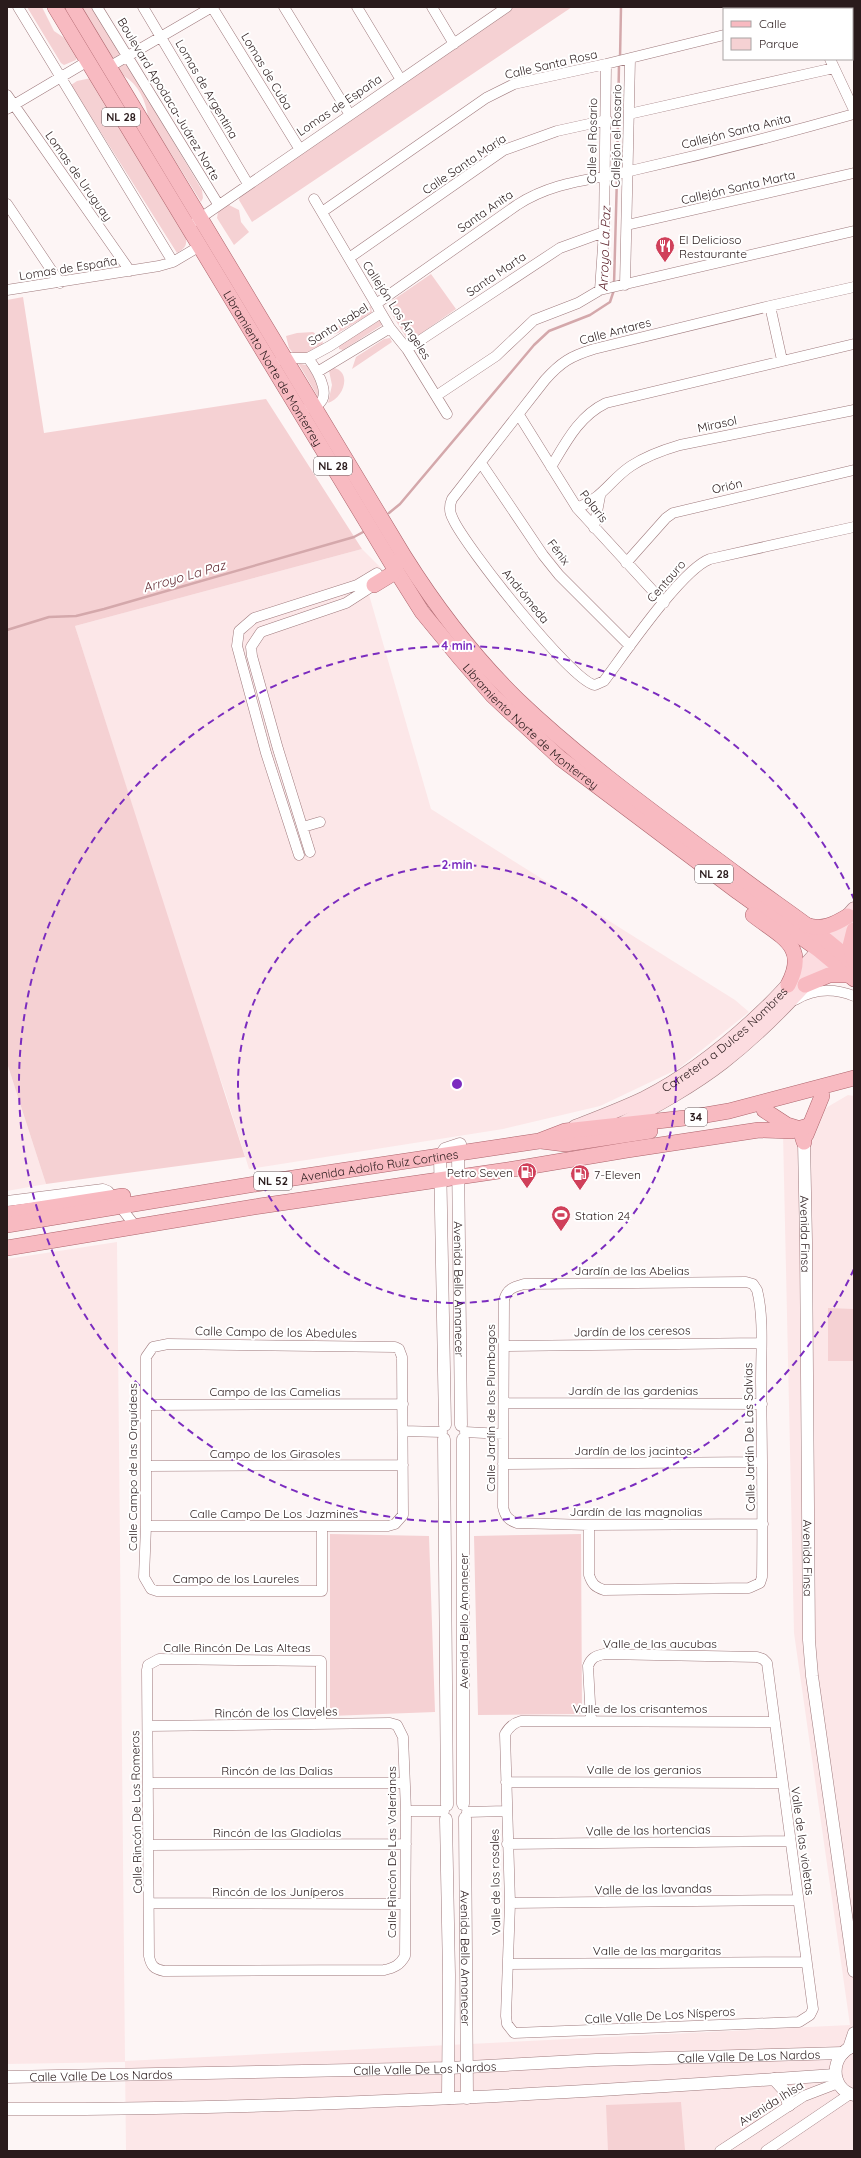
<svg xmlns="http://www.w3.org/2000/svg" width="861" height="2158" font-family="Quicksand,sans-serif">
	<rect width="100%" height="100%" fill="#fdf5f5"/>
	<path fill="#fce7e8" d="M362,549L383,570L363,574L431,809L735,1000L749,1012L678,1069L600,1106L503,1129L249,1169L225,1092L205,1036L75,626Z
		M7,1063L46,1184L7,1191Z
		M848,1095L854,1096V2151H126L125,2062L7,2064V1259L117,1242L125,2061L850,2025L794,1633L783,1133Z"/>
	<path fill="#f5d1d3" d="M27,7H42L54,31L66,39L77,57L76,60L64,65L61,63Z
		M82,7H93L202,190L203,198L201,202L148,117C146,101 138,84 124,76Z
		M512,7H572L252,222L239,200L241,193Z
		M91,78L186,237C187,246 185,248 177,253L71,85L77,81Z
		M227,204L239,210L241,222L249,232L234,245L217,218L218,212Z
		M431,274L456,309L413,339H407L390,311L389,305L393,300Z
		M23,297L44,433L266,399L362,549L75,626L245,1157L46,1184L7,1063V300Z
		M371,306L372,313L338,333L334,334L330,331Z
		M380,320L382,325L343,350L339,349V345Z
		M313,332L322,339L323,344C315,355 305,354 293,353L289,348L286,336L297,333Z
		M390,338L392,342L352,369L356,357L384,339Z
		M298,363L309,366L320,382L318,397Z
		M334,368C352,372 344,398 328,403L332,385L329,371Z
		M828,1308L854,1309V1361H828Z
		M330,1534L429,1536L435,1712L330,1716Z
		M581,1534L582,1714L478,1715L474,1536Z
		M681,2102L685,2150L608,2151L606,2105Z"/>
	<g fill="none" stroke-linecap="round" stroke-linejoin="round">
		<path stroke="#d4a8ab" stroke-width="2.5" d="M620,59L621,7
			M617,171L619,64
			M614,285L617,176
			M389,513L400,504L534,345L549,331L590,315L610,302L614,290
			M7,630L49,617L76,616L104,609L354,537L365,531"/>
		<g stroke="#9f7a7d" stroke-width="11">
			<path id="minor" d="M18,7L173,262
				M97,7L218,204
				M143,7L248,184
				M212,7L299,148
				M284,7L350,115
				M357,7L401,80
				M432,7L454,44
				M802,7L803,9
				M830,59L854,110
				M109,67L212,7
				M7,95L130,271
				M7,109L88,61
				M629,114L834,68
				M314,199L390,328L407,349L447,414
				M7,204L60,283
				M322,212L486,98L514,84L606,64L724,35
				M196,221L507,7
				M627,225L854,173
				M349,258L504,150L557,131L607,120
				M625,285L630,59
				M854,287L770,306L594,349C571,356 561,362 545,380L452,499C449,506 449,512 453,519C465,546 572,682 595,685L604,681C625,653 682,569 710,559L854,527
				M7,290L159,266L173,262L200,246
				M600,290L604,232L606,64
				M376,304L517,205C552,182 590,180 630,171C705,154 780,135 854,114
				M770,306L782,360
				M407,349L560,248L604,232
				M308,358L330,346L381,313
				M281,360L285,358H308C317,370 338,404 309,407
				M319,371L390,328
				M436,396L496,356L534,320L578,303L600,290L854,231
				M519,415L577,508L664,603
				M481,463L543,555L559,575L630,646
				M551,467C566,442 579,416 606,403L854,344
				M577,508C604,497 610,480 631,466C646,456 663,450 680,445L854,410
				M594,528L600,496
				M626,563L666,518L673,513L854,470
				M303,827L320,822
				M310,852L278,749L252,656L251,647L261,632L346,603L374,585
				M299,855L266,753L237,646L239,631L254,618L357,585L377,573
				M795,1000C813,989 834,988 854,996
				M7,1201L103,1189L108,1191L136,1227
				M504,1346L761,1343
				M504,1403L762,1404
				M146,1405L403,1404
				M403,1431L442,1432
				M465,1432L503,1434
				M503,1464L762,1462
				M146,1466L403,1465
				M589,1525V1575C592,1584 595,1587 604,1590L749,1588L760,1583L762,1577C763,1512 762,1447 761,1381C761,1353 764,1317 757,1290L753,1284L746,1282L524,1284C513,1287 507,1289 504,1300L503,1507C505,1516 508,1520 517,1523L589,1525L763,1524
				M146,1526H388L395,1524L403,1515L402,1357L399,1349L395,1347L168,1344L153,1347L146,1357V1526L144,1577L151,1589L157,1591H322V1526
				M591,1721L588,1666C591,1658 595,1656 604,1654L757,1657L763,1659L767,1663L813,2009L810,2015L799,2022L514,2033L507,2024L506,2016L510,1903L505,1734C509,1727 513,1723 521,1721L774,1722
				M148,1726L390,1723L397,1725L403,1737L406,1811L405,1956C400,1965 394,1968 384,1970L164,1971C154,1969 151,1966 149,1956L147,1670L148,1665L159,1659L321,1661V1724
				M506,1782L782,1783
				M149,1783H405
				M406,1811H444
				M467,1812L506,1811
				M507,1844L789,1841
				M149,1845L406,1844
				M150,1903L405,1904
				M510,1903L797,1900
				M509,1964L805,1962
				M720,2151L804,2096L838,2083
				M766,2151L850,2094"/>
		</g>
		<g stroke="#9f7a7d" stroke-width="13">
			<g id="tertiary">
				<path id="s1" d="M804,1142L806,1241L809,1640L812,1676L854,1971"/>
				<path id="s2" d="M451,1148L457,1151L458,1154L461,1425"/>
				<path d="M445,1425L440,1156L445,1149L460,1144"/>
				<path d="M444,1439L447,1805"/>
				<path d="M463,1804V1439"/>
				<path id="s3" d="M465,1818L467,2098"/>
				<path d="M446,1819L449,1975L448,2098"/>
				<path d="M854,2046C830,2054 829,2089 854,2095"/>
				<path d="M849,2048L854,2033"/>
				<path id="s4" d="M7,2077L449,2068L596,2060L843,2053"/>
				<path d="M774,2079L784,2090L789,2105"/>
				<path d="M7,2109C283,2110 560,2094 835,2075"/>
			</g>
		</g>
		<g stroke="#9f7a7d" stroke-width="15">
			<g id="secondary">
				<path d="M622,1124C657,1105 692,1086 723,1062C773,1023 814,976 854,927"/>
				<path id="s5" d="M575,1127C598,1118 622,1109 645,1098C690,1075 733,1040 769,1005C799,975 826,941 854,909"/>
			</g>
		</g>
		<g stroke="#ad646c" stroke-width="16">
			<g id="primary">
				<path id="s6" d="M55,7L395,569L422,612L459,657L493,696L560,758L738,892L819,950L854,979"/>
				<path d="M73,7L404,556C436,607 474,657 518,700C585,764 664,820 739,876C777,905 819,931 854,964"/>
				<path d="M374,585L392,574L398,561"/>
				<path d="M753,915C781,937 809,946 788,985"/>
				<path d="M806,925C822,931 835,924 848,916"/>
				<path d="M854,930L850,946L854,960"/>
				<path d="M805,985L829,975H850"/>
				<path d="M764,1110L787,1125L800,1129L804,1142"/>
				<path d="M806,1135L822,1096"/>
				<path d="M541,1141L565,1144L650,1131"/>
				<path d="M7,1214L123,1196"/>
				<path id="s7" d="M7,1225L280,1180L539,1141L565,1131L694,1117L729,1111L854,1078"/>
				<path d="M7,1248L260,1206L520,1168L627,1150L759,1130L791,1131L808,1126"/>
			</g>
		</g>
		<use href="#minor" stroke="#fff" stroke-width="10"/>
		<use href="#tertiary" stroke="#fff" stroke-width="12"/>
		<use href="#secondary" stroke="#fcdce0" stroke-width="14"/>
		<use href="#primary" stroke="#f8bac1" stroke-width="15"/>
	</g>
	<g fill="none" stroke="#7b2cbf" stroke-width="2" stroke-dasharray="7 5">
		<circle cx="457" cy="1084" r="219"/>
		<path d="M854 1269A438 438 0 1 1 854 899"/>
	</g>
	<defs>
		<g id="restaurant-pin" transform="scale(1)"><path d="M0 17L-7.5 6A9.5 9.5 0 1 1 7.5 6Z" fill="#d0405a" stroke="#fff"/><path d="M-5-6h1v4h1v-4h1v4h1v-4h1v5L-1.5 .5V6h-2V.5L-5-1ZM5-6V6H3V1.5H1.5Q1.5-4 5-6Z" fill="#fff"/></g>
		<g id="fuel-pin" transform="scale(1)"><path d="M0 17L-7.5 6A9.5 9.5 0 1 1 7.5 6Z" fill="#d0405a" stroke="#fff"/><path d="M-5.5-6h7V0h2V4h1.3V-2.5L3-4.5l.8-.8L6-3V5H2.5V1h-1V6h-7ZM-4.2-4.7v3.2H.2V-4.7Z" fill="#fff"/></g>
		<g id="stadium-pin" transform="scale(1)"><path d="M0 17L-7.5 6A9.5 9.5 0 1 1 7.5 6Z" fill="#d0405a" stroke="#fff"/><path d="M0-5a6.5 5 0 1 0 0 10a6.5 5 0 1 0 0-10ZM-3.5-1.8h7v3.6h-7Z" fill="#fff"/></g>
	</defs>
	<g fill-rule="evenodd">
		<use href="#restaurant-pin" x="665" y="246"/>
		<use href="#fuel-pin" x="527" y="1172"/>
		<use href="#fuel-pin" x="580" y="1174"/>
		<use href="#stadium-pin" x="561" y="1215"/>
	</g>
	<g text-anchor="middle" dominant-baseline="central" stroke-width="4" stroke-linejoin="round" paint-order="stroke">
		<g fill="#fff" stroke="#6a5f60" stroke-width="1">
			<rect x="102" y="108" width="38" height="18" rx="3"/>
			<rect x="314" y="457" width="38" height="18" rx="3"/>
			<rect x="695" y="865" width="38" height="18" rx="3"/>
			<rect x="685" y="1108" width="22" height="18" rx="3"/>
			<rect x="254" y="1172" width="38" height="18" rx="3"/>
		</g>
		<g font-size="11" font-weight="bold" fill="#2a1b1c">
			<text x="121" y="117">NL 28</text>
			<text x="333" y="466">NL 28</text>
			<text x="714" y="874">NL 28</text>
			<text x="696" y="1117">34</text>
			<text x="273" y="1181">NL 52</text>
		</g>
		<g font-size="12" fill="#2a1b1c" stroke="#fff">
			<text transform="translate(551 64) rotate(-13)">Calle Santa Rosa</text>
			<text transform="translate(267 71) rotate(59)">Lomas de Cuba</text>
			<text transform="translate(207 89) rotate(60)">Lomas de Argentina</text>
			<text transform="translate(169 99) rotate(59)">Boulevard Apodaca-Juárez Norte</text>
			<text transform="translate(339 105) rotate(-34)">Lomas de España</text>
			<text transform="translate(736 131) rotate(-14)">Callejón Santa Anita</text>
			<text transform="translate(616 136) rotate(-89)">Callejón el Rosario</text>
			<text transform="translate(592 141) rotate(-89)">Calle el Rosario</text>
			<text transform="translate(464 164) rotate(-34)">Calle Santa María</text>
			<text transform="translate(79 176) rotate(55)">Lomas de Uruguay</text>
			<text transform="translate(738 187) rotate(-13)">Callejón Santa Marta</text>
			<text transform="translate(485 211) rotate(-35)">Santa Anita</text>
			<text transform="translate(68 268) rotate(-9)">Lomas de España</text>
			<text transform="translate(496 274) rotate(-34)">Santa Marta</text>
			<text transform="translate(397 310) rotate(57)">Callejón Los Ángeles</text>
			<text transform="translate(338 324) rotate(-32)">Santa Isabel</text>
			<text transform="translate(615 331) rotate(-15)">Calle Antares</text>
			<text stroke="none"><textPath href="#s6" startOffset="422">Libramiento Norte de Monterrey</textPath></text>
			<text transform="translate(717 424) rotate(-12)">Mirasol</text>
			<text transform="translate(727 486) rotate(-13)">Orión</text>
			<text transform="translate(594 506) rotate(52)">Polaris</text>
			<text transform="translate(559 552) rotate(53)">Fénix</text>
			<text transform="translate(666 581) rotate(-49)">Centauro</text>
			<text transform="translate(526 596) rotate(51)">Andrómeda</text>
			<text stroke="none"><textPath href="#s6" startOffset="866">Libramiento Norte de Monterrey</textPath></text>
			<text stroke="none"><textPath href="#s5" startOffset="175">Carretera a Dulces Nombres</textPath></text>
			<text stroke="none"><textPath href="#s7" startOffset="377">Avenida Adolfo Ruíz Cortines</textPath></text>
			<text stroke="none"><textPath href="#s1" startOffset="92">Avenida Finsa</textPath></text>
			<text x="632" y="1270">Jardín de las Abelias</text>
			<text stroke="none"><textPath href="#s2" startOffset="145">Avenida Bello Amanecer</textPath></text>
			<text transform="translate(632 1331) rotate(-1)">Jardín de los ceresos</text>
			<text transform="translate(276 1332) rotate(1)">Calle Campo de los Abedules</text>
			<text x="633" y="1390">Jardín de las gardenias</text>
			<text x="275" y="1391">Campo de las Camelias</text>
			<text transform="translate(490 1408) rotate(-90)">Calle Jardín de los Plumbagos</text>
			<text transform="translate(749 1437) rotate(-91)">Calle Jardín De Las Salvias</text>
			<text x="633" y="1450">Jardín de los jacintos</text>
			<text x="275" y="1453">Campo de los Girasoles</text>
			<text transform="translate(132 1467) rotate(-90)">Calle Campo de las Orquídeas</text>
			<text x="636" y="1511">Jardín de las magnolias</text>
			<text x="274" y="1513">Calle Campo De Los Jazmines</text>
			<text stroke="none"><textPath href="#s1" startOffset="416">Avenida Finsa</textPath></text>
			<text x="236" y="1578">Campo de los Laureles</text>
			<text transform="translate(463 1621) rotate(-90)">Avenida Bello Amanecer</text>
			<text x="660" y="1643">Valle de las aucubas</text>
			<text x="237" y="1647">Calle Rincón De Las Alteas</text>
			<text x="640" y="1708">Valle de los crisantemos</text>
			<text transform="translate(276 1712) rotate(-1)">Rincón de los Claveles</text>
			<text x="644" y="1769">Valle de los geranios</text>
			<text x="277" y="1770">Rincón de las Dalias</text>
			<text transform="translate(136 1812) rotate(-91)">Calle Rincón De Los Romeros</text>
			<text transform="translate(648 1830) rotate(-1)">Valle de las hortencias</text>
			<text x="277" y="1832">Rincón de las Gladiolas</text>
			<text transform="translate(803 1841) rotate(82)">Valle de las violetas</text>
			<text transform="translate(391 1852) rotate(-90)">Calle Rincón De Las Valerianas</text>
			<text transform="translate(495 1882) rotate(-91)">Valle de los rosales</text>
			<text transform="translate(653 1889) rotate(-1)">Valle de las lavandas</text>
			<text x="278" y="1891">Rincón de los Juníperos</text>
			<text x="657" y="1950">Valle de las margaritas</text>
			<text stroke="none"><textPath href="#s3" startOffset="140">Avenida Bello Amanecer</textPath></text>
			<text transform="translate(660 2015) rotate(-3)">Calle Valle De Los Nísperos</text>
			<text stroke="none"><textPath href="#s4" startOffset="742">Calle Valle De Los Nardos</textPath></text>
			<text stroke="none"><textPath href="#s4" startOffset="418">Calle Valle De Los Nardos</textPath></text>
			<text stroke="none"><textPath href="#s4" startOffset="94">Calle Valle De Los Nardos</textPath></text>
			<text transform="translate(771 2103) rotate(-32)">Avenida Ihlsa</text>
		</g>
		<g font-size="12" fill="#2a1b1c" stroke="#fff" text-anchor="start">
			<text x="679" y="239">El Delicioso<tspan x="679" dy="14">Restaurante</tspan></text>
			<text x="513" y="1172" text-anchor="end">Petro Seven</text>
			<text x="594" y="1174">7-Eleven</text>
			<text x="575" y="1215">Station 24</text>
		</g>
		<g font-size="13" font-style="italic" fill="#622931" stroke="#fff">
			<text transform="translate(604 249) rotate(-88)">Arroyo La Paz</text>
			<text transform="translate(184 576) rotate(-16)">Arroyo La Paz</text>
		</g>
	</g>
	<circle cx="457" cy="1084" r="6" fill="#7b2cbf" stroke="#fff" stroke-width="2"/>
	<g font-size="12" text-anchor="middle" font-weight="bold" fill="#7b2cbf" stroke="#fff" stroke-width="4" stroke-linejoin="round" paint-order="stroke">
		<text x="457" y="650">4 min</text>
		<text x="457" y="869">2 min</text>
	</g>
	<rect width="861" height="2158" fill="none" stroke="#2a1b1c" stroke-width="16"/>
	<rect x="723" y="8" width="130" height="52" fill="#ffffff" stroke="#aaa4a4"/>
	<rect x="731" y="21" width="20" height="6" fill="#f8bac1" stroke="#aaa4a4"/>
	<text x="759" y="28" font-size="12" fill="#2a1b1c">Calle</text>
	<rect x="731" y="38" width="20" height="12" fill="#f5d1d3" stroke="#aaa4a4"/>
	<text x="759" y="48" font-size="12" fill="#2a1b1c">Parque</text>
</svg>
